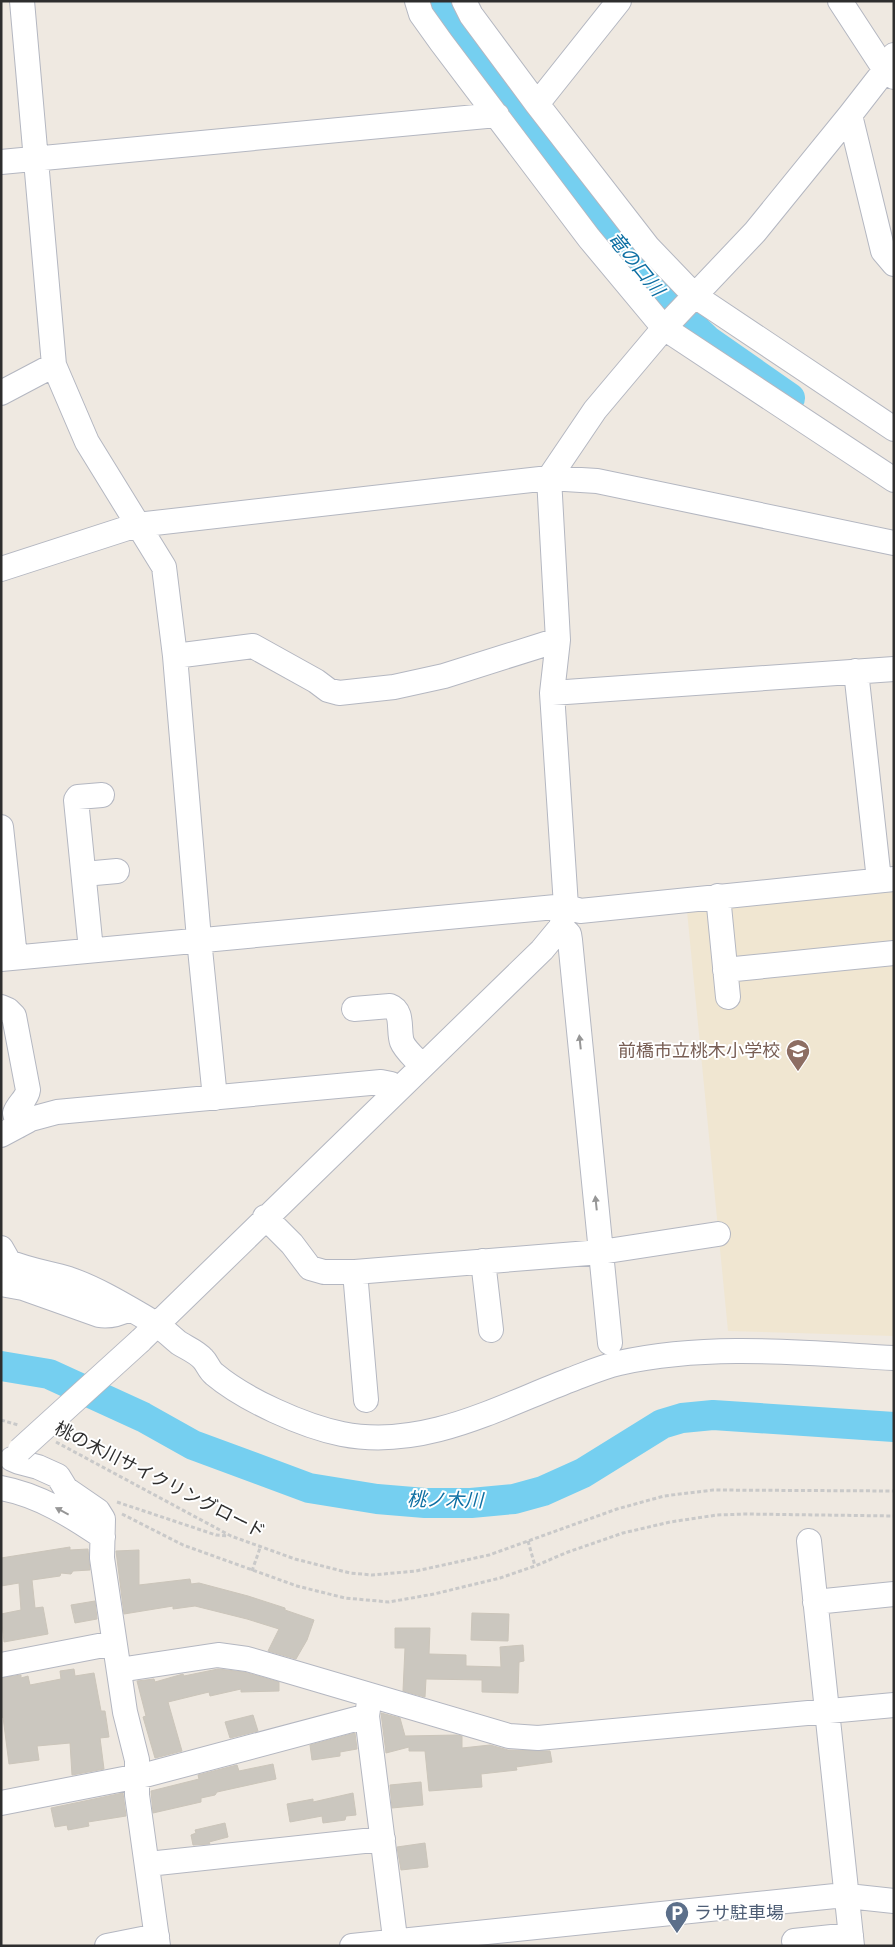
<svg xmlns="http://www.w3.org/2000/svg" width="895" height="1947" font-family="'DM Sans','Noto Sans JP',sans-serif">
	<rect width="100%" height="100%" fill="#efe9e1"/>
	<path fill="#f0e6d1" d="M894,890V1336L728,1331L687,911Z"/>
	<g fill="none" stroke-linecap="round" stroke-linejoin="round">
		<path stroke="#75cff0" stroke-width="30" d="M436,1L452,36L484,72L599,222L668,303L707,340L790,398
			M1,1366L49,1374L143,1417L193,1445L309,1488L377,1499L425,1503H471L514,1499L543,1491L583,1473L662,1424L682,1418L713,1415L894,1427"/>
	</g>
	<path fill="#cbc7bf" stroke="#cbc5ba" d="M70,1547V1550L88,1549L90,1570L73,1571L71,1574L61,1573L60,1576L32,1580L35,1608L43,1607L48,1634L4,1642L1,1614L21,1610L19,1583L1,1586V1558Z
		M139,1550V1585L190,1579L191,1584L199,1583L248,1596L285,1608V1610L314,1620L307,1640L296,1659L268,1651L279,1629L247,1619L195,1606L173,1609V1606L124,1614L116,1551Z
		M95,1601L97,1619L75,1623L71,1605Z
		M472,1613L509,1614L508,1641L471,1640Z
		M395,1628H430L429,1654L466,1655V1666L501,1667L500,1647L523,1645L524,1661L519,1662L518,1693L482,1692V1680L426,1679L425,1697L403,1691L405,1648H395Z
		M74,1669L75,1676L94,1673L101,1711H105L109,1737L100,1738L104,1769L72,1775L70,1743L37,1746L39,1760L9,1764L3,1717L1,1718V1678L21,1675V1678L28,1676L30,1685L61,1679L60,1671Z
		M218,1669L244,1672L279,1682V1691L241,1692V1689L210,1696L209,1692L168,1702L182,1751L155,1758L143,1717L146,1716L137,1681L154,1679L155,1682L183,1674L184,1676Z
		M381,1713L400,1718L405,1736L457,1735L462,1736V1748L490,1745L508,1750L550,1751L552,1762L516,1767L517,1770L481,1774L482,1787L429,1791L425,1751H409V1747L386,1753Z
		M253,1715L258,1731L230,1738L225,1722Z
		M355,1733L357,1749L340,1752V1756L312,1760L310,1745Z
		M273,1764L276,1779L217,1792L215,1795L201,1798V1802L153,1813L151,1791L199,1779L198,1775L237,1765L239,1771Z
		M421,1782L423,1805L392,1808L390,1785Z
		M123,1793L126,1816L88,1822L89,1826L68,1830L67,1825L55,1827L51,1808Z
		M353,1793L356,1815L346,1816L345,1820L323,1823L322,1816L290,1822L287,1804L313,1799V1802Z
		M225,1823L228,1837L209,1842L210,1844L193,1845L191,1835L196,1833L195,1830Z
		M425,1843L428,1867L401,1870L397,1847Z"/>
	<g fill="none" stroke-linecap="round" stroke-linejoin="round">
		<g stroke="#b4b7c1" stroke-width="26">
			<path id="minor" d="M22,1L54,365
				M417,1L421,14L441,42L589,238L664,328L894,480
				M464,1L471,15L537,104L648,247L695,296L894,429
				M840,1L885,70L894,77
				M537,104L619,1
				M850,115L883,251L894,264
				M1,162L497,115
				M1,393L54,365L87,442L164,567L175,656L199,939L215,1098
				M1,569L137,525L549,478L597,481L894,543
				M175,656L253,646L316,681L328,690L339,693L394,687L444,676L558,640
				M856,671L879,880
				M552,693L894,669
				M1,827L15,957
				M84,874L117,871
				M718,896L728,997
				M561,927L569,934L570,940L610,1343
				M91,950L76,800L78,797L102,795
				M1,959L566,906L580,911L894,879
				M725,970L894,953
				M1,1007L8,1010L14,1016L28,1090C27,1099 18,1104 15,1113L18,1126
				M354,1009L390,1006C404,1011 398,1031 402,1042C405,1050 416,1059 422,1066
				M1,1135L31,1119L57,1112L381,1082L391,1084L398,1089
				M265,1217L292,1244L310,1268L324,1272H355L601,1252L718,1234
				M1,1248L9,1262C28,1270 49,1273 69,1279C98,1289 127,1307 153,1322C163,1328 170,1336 179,1343C187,1348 197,1352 203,1359C207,1363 209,1370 214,1374C245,1400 303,1426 342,1434C423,1450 497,1408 570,1380C586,1374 602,1367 619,1363C710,1343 802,1353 894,1358
				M483,1261L491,1330
				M355,1272L366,1400
				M1,1284L23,1288L99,1315C110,1317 119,1314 129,1309
				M140,1341L542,950L561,927L566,906L552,693L558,640L549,478L595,410L664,328L755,232L850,115L885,70L894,55
				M12,1459L19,1462L38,1467L58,1476L66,1489L98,1511L103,1519L102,1558L125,1712L137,1760V1795L158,1946
				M1,1488C39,1495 72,1516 103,1537
				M809,1541L852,1946
				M815,1602L894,1594
				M1,1665L114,1643
				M119,1670L218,1655L247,1659L268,1665L509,1736L538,1738L894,1705
				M369,1702L367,1716L396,1946
				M1,1803L149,1774L367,1716
				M148,1864L383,1839
				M794,1941L851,1935
				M107,1946L157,1936
				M352,1946L835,1896L857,1897L894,1901"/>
		</g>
		<path stroke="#c9c9c9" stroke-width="3" stroke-dasharray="4 2.5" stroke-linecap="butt" d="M1,1420L18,1425
			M56,1442L231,1536L295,1559L350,1573L372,1575L416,1571L489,1555L617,1509L664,1496L713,1490L894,1491
			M117,1502L216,1535L228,1536
			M122,1514L183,1545L297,1586L345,1598L389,1602L434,1594L500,1578L535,1566L568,1552L623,1533L670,1522L717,1515L746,1514L894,1516
			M528,1541L535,1566
			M252,1571L260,1548"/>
		<use href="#minor" stroke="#fff" stroke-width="24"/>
		<g stroke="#b4b7c1" stroke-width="26" stroke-linecap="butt">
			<path id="minor-bridge" d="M20,1450L140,1341"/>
		</g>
		<use href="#minor-bridge" stroke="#fff" stroke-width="24"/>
	</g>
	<defs><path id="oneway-solid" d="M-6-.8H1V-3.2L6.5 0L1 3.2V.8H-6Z" transform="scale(1.25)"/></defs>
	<g fill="#969696">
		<use href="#oneway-solid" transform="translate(580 1042) rotate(-96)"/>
		<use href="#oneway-solid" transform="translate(596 1203) rotate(-96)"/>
		<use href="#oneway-solid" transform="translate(62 1511) rotate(-152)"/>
	</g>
	<defs>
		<g id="school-pin" transform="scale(1.25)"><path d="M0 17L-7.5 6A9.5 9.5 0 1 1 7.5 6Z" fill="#8d6e63" stroke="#fff"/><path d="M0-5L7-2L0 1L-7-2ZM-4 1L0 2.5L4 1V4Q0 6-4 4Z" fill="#fff"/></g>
		<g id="parking-pin" transform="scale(1.25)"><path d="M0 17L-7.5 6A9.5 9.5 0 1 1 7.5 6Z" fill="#5c6f8a" stroke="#fff"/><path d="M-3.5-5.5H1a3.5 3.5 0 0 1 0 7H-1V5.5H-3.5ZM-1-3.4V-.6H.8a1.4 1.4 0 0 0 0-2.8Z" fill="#fff"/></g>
	</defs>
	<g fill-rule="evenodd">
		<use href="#school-pin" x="798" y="1051"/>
		<use href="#parking-pin" x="677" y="1913"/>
	</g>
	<g text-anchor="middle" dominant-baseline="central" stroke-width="4" stroke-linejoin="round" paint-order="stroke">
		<g font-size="18" fill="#785e54" stroke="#fff" text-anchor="end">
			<text x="780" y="1051">前橋市立桃木小学校</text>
		</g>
		<g font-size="18" fill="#2e2e2e" stroke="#fff">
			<text transform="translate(160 1480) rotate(27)">桃の木川サイクリングロード</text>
		</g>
		<g font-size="18" fill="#4e5e75" stroke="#fff" text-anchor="start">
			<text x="694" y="1913">ラサ駐車場</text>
		</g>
		<g font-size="19" font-style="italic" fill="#0d6fa3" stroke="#fff">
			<text transform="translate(636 264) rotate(51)">竜の口川</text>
			<text transform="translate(445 1500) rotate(1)">桃ノ木川</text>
		</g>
	</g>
	<rect width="895" height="1947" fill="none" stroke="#2e2e2e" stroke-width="5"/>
</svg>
